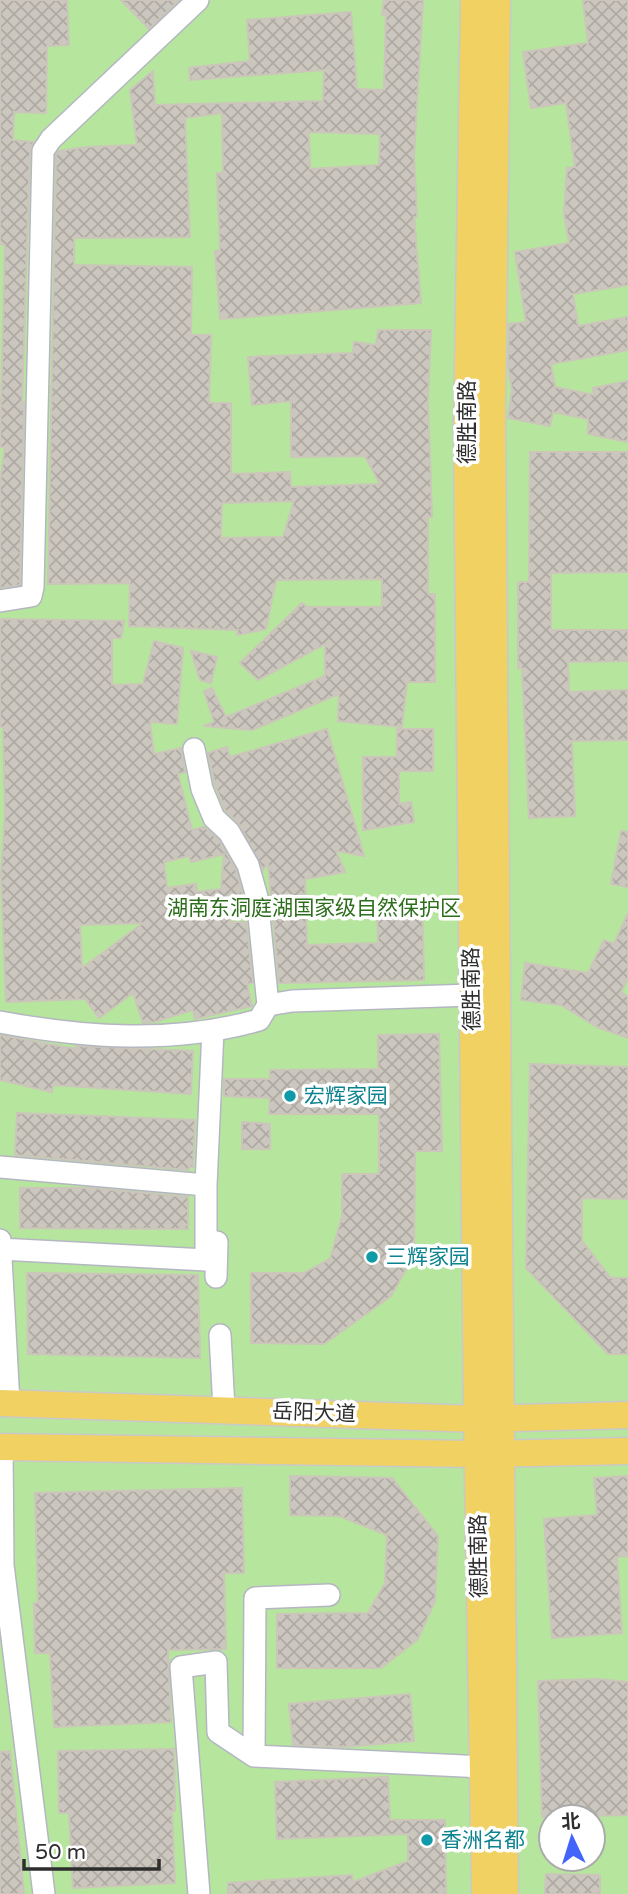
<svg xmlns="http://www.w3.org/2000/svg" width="628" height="1894" font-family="'Varela Round','Noto Sans SC',sans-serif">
	<defs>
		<pattern id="building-cross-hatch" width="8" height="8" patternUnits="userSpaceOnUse" patternTransform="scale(1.75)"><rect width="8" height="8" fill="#cbc7bf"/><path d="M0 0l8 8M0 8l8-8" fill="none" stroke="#afaba4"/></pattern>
	</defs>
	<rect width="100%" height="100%" fill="#efe9e1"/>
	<path fill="#b6e59e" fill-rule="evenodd" d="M0,0H628V1894H0ZM551,1817H593V1859H551Z"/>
	<path fill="url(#building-cross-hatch)" stroke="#cbc5ba" stroke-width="2" fill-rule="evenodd" d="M0,0H67L69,45L47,46L46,113L14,112L13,140L33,142L30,151L22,402H24L20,585L0,588V482L5,447H0L5,245L0,244Z
		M121,0H179L149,29Z
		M384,0H423L414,156L417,217H414L421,303L220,319L215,251H220L217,173H223L222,113L185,118L190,237L74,238V265L192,267L191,335H211L209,403H231V474L290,472L291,487L380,484L365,456L291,457V401L252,405L248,357L353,353L354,342L376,345L378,330H431L428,400L432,517H428V594H435V682H407L402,727L338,721L339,694L252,730L204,726L214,722L204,691L212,688L226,717L325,676V644L258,680L240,663L302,603L307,607H382V579L276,580L266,629L237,635L238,630L129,626L130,583L48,584L56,155L59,151L87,147L137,145L130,90L153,71L155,105L323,101L324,70L190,80L189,68L250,61L247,20L351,12L357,89L384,90L386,15H382ZM309,132L380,134L379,165L310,169ZM294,501L283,537L221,538L222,503Z
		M583,0H628V285L573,294L578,326L628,317V350L551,364L555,387L594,395L593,388L628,381V442L588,434V419L553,412L550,426L508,418L512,390L508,365L509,324L526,322L515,252L569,243L564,214L567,168L575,167L566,103L531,108L523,52L588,43Z
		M530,452H628V572L551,573V630H628V661L568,662L569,692L628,690V740L572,741L575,816L529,818L522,668H518V582H529Z
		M0,619L124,621L121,638H112V685L143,684L154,641L183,648L177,724L150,722L154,754L181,748L185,772L178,774L192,830L204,827L219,840L236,870L244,899L229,922H246L253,983L247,984L252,1006L195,1019L193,1010L154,1022L143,1023L133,993L99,1018L85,999L6,1002L1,875L5,814L3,727H0ZM224,854L221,889L197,892L196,884L167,888L164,862L189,856L191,862ZM143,923L82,968L80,925Z
		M191,651L217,657L211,683L200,680Z
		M327,729L364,856L336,851L345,872L305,879L307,945L378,943L377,900L422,899L424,980L279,983L268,863L263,870L240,825L225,810L215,785L208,753L227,747L230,757Z
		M397,729H433V771H399V804L411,802L414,822L363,830V757H397Z
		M621,831L628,832V887L611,884Z
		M628,913V978L621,992L628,997V1038L597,1027L561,1005L521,1000L525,963L588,973L604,940L614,944Z
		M439,1034L442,1151H415L414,1255L391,1296L324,1344L251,1343V1273H304L330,1259L342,1216V1174H379V1114H269L270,1098L224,1096V1079H270V1070L378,1069V1035Z
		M0,1035L76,1049V1046L193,1051L191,1094L53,1085L52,1092L0,1080Z
		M530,1064L628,1067V1199L582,1198V1241L611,1278H628V1354H608L526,1268Z
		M17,1113L195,1120L193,1167H189V1170L15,1155Z
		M242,1122L270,1124V1149H242Z
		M20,1188H92L188,1197V1229L20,1228Z
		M27,1273L198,1275L200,1358L28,1354Z
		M290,1476L392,1478L438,1536L435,1601L418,1639L381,1668H277V1614L368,1613L385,1583L387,1535L339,1516L290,1515Z
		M628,1476V1556L617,1557L622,1633L552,1638L544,1519L597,1515L594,1478Z
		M242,1488L244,1573H224L226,1649L168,1650L171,1722L54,1727L50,1653H35L34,1603H38L35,1493Z
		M597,1679L628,1682V1815L542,1817L538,1681Z
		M410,1694L414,1741L342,1747L293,1745L289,1704Z
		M174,1749L175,1811H172L175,1883L73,1888L69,1813H59L58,1751Z
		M10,1751L24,1894H0V1752Z
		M388,1777L390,1820H445L446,1894H228V1883L352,1875L353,1882L408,1861V1834L277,1839L275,1782Z
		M546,1874L600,1875V1894H545Z"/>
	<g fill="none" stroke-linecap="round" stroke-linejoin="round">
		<g stroke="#b4b7c1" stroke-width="24">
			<path id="minor" d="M0,601L31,596L33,587L43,151L51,139L198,0
				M194,749L202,789L214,818L229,832L248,865L257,897L268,1005
				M0,1022C86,1038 174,1044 259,1020L268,1005L292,1001L472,995
				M0,1167L206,1185L213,1030
				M0,1240L9,1403
				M0,1249L206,1260V1185
				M216,1277L217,1242
				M220,1335L224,1409
				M2,1447L3,1565L44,1894
				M329,1595L255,1598L254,1756L484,1767
				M199,1894L181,1667L216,1662L218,1732L254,1756"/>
		</g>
		<g stroke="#c9c9c9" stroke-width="29">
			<path id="major" d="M474,0L467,430L477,1419L485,1894
				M497,0L492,425L505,1894
				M0,1403L477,1419L628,1415
				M0,1447L477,1454L628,1451"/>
		</g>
		<use href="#minor" stroke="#fff" stroke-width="21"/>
		<use href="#major" stroke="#f2d163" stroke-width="26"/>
	</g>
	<g fill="#0f9aa8" stroke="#fff" stroke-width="2.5">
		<circle cx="290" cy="1096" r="7"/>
		<circle cx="372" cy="1257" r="7"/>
		<circle cx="427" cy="1840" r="7"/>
	</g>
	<g text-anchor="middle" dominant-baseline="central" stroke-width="7" stroke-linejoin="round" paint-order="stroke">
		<g font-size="21" fill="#2e2e2e" stroke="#fff">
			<text transform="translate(467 422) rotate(-90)">德胜南路</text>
			<text transform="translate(472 989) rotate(-91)">德胜南路</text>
			<text transform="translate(314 1413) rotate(2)">岳阳大道</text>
			<text transform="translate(479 1556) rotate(-91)">德胜南路</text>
		</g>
		<g font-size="21" fill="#2c6e1b" stroke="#fff">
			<text x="314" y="908">湖南东洞庭湖国家级自然保护区</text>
		</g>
		<g font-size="21" fill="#0d838f" stroke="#fff" text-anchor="start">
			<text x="304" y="1096">宏辉家园</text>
			<text x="386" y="1257">三辉家园</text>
			<text x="441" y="1840">香洲名都</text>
		</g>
	</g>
	<g transform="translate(572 1838) rotate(356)"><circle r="33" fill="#ffffff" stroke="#ababab" stroke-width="2"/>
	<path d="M0-5L12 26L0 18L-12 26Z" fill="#4264fb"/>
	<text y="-10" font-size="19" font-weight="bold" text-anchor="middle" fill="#2e2e2e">北</text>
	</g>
	<path d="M24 1859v10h135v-10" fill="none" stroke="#2e2e2e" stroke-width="3.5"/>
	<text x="35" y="1859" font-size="21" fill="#2e2e2e" stroke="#ffffff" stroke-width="5" paint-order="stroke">50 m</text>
</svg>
